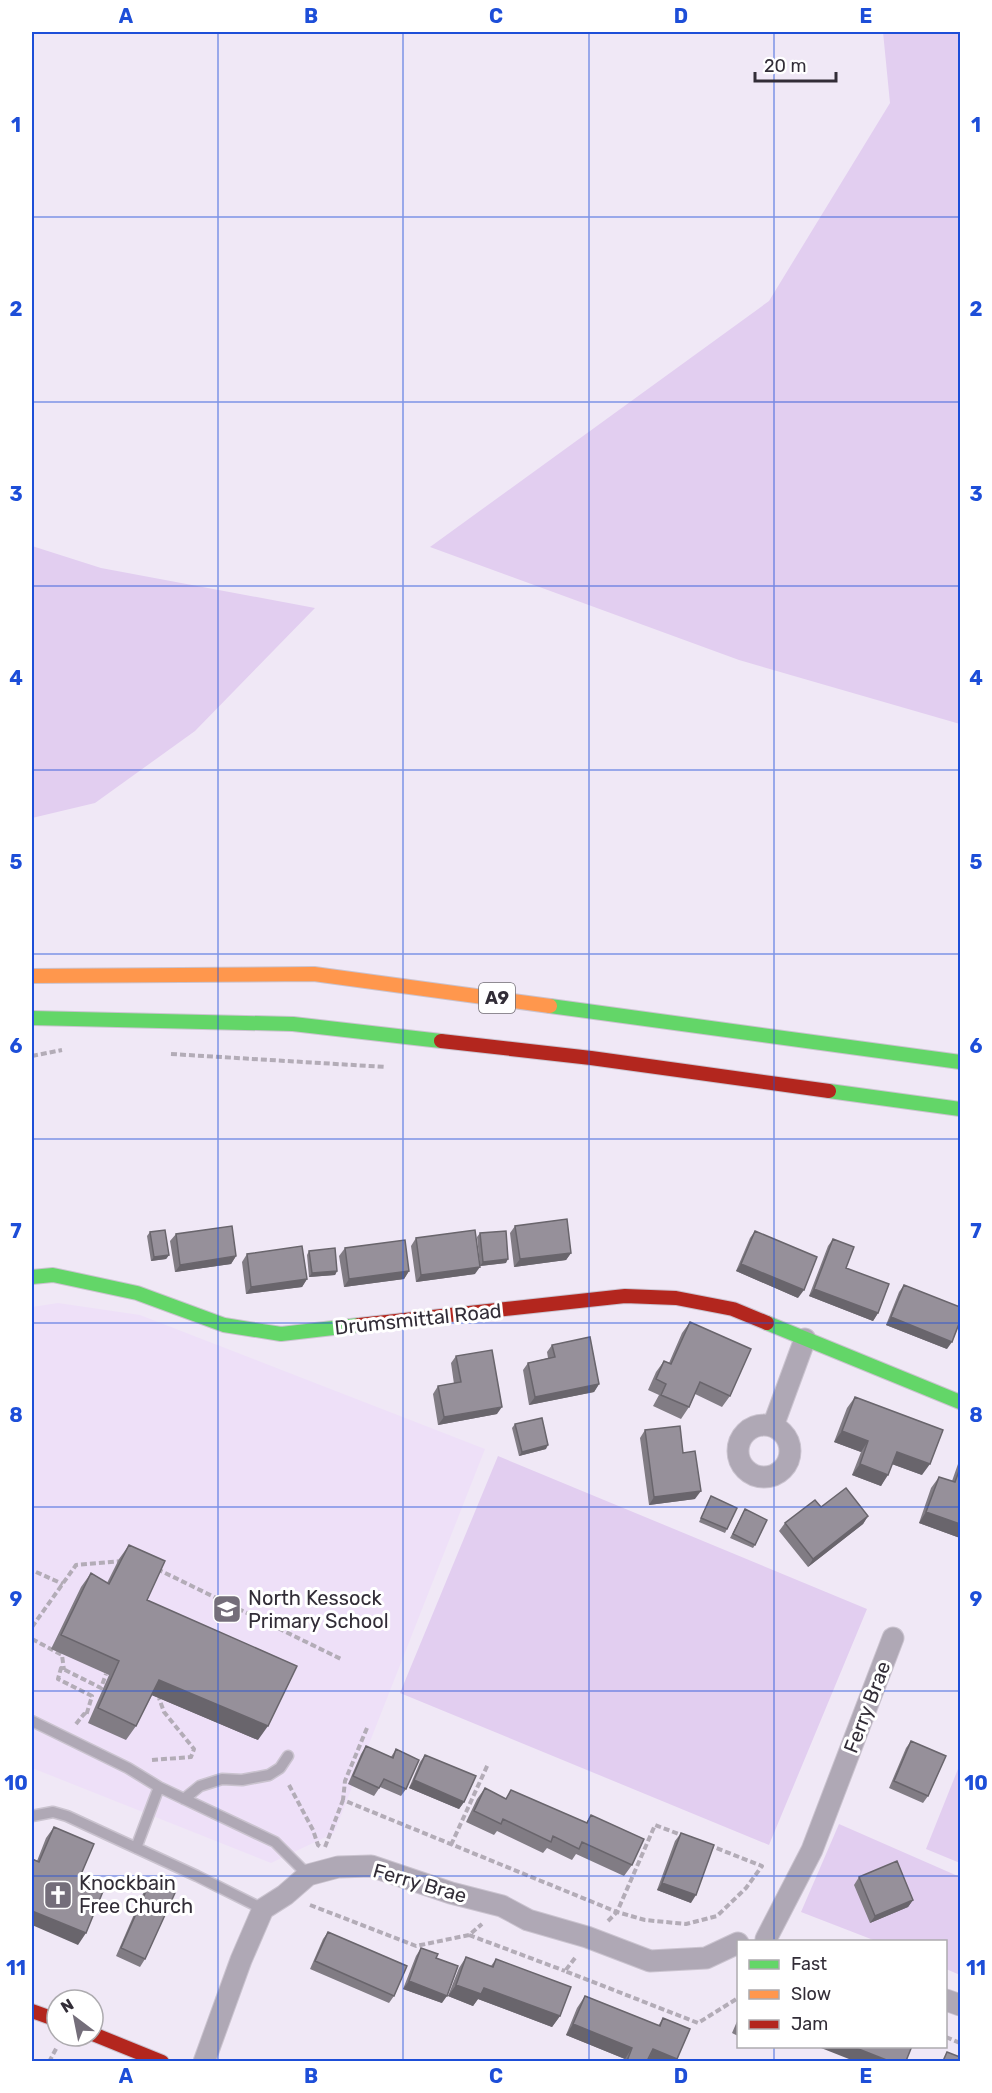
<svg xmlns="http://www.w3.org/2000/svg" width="992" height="2093" font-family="Rubik,sans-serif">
	<rect width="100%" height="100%" fill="#f0e8f6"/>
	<path fill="#eee0f8" d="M58,1303L140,1315L485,1449L334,1833L271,1863L32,1768V1307Z"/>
	<path fill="#e2cef0" d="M883,32H960V724L739,660L430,547L769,301L890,103Z
		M32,546L101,568L315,608L195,731L95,803L32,818Z
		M498,1456L867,1609L769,1845L400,1693Z
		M960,1764V1863L926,1849Z
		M839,1824L960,1877V1975L946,1969V1942L876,1941L801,1912Z"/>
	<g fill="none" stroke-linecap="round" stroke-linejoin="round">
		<g stroke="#cac3cf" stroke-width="13">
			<path id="lane" d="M32,1721L128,1768L159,1787L275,1842L308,1875
				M184,1799L200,1786L222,1779L242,1780L269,1775L280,1768L288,1756
				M32,1816L53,1812L67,1816L197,1876L263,1909
				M136,1848L159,1787"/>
		</g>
		<g stroke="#cac3cf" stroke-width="23">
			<path id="street" d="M738 1451a26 26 0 1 1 52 0a26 26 0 1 1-52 0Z
				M773,1426L805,1339
				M766,1939L812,1850L893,1638
				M946,2000L960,2005
				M204,2062L241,1960L263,1909L285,1895L308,1875L338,1867L371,1866L451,1893L502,1906L528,1920L587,1937L650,1961L706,1958L738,1943"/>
		</g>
		<g stroke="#cac3cf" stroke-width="16">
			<path id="fast" d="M550,1006L960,1062
				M32,1018L293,1024L441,1041
				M829,1091L960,1109
				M32,1277L53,1275L137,1293L224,1325L281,1334L359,1325
				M767,1323L960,1402"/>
		</g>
		<g stroke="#cac3cf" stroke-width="16">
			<path id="slow" d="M32,976L314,974L550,1006"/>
		</g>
		<g stroke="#cac3cf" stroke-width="16">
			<path id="jam" d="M441,1041L591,1058L829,1091
				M359,1325L625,1296L676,1298L733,1309L767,1323
				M32,2011L57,2020
				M93,2034L162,2062"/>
		</g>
		<path stroke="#b3acb7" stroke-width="4" stroke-dasharray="6 3" stroke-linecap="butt" d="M171,1054L386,1067
			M32,1056L62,1050
			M157,1569L341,1659
			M36,1572L63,1584
			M32,1627L76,1565L122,1561
			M32,1639L62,1655L64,1670
			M76,1724L84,1714L86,1716L92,1696L58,1679L61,1668L101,1688L106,1674
			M367,1728L345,1781L343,1800L617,1912L645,1920L686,1924L717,1916L746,1888L762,1866L711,1846
			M152,1760L191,1757L194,1749L164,1712L159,1698
			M289,1785L313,1830L318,1845L321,1847
			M451,1845L488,1764
			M325,1847L343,1800
			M310,1905L416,1946L469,1935L482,1924
			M608,1921L617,1912L655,1825L684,1836
			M469,1935L565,1971
			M575,1958L565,1971L698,2023L738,1998
			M946,2037L960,2043
			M49,2062L57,2047"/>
		<use href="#lane" stroke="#afa8b5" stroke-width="10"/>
		<use href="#street" stroke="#afa8b5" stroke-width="21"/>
		<use href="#fast" stroke="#63d668" stroke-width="14"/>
		<use href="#slow" stroke="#ff974d" stroke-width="14"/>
		<use href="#jam" stroke="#b3261e" stroke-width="14"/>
	</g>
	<path fill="#817c84" d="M515,1226L571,1253L566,1260L514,1267L510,1233Z
		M755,1231L798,1298L736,1271L750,1238Z
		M150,1232L169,1255L166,1259L151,1261L147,1236Z
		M480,1233L506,1263L480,1266L477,1237Z
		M176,1234L236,1256L231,1264L175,1272L170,1241Z
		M416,1238L475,1274L416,1282L411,1246Z
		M833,1239L846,1268L878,1313L873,1321L809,1296L828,1246Z
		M345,1248L409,1271L404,1279L344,1287L339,1256Z
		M309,1251L337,1271L335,1275L309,1277L307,1255Z
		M247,1254L307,1279L302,1287L246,1294L242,1262Z
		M904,1285L947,1349L886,1325L899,1292Z
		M690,1322L730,1396L722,1407L695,1394L689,1407L681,1419L653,1406L659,1395L648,1390L656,1372L664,1361L669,1363L682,1333Z
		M552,1345L599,1384L594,1392L529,1405L523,1370L528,1363L548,1358L547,1352Z
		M456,1356L497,1414L438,1425L433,1394L438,1386L454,1384L451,1363Z
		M855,1397L922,1475L892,1464L881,1486L852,1475L861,1452L834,1442L847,1408Z
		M515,1424L546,1449L519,1456L512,1428Z
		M645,1430L683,1453L695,1499L649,1505L640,1438Z
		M960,1461V1538L919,1523L931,1488L939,1477L952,1481L958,1464Z
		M711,1496L727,1529L725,1533L699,1522Z
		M821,1507L868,1516L863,1524L808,1567L779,1531L785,1523Z
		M745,1509L755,1545L753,1548L730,1538Z
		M129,1545L147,1600L258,1740L152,1695L136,1726L126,1740L88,1723L109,1675L51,1649L81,1587L91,1573L107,1583L119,1559Z
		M911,1741L928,1796L923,1803L889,1788L906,1748Z
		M366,1746L391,1757L396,1749L406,1789L401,1796L380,1787L374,1796L348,1784L361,1754Z
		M425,1755L464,1802L459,1809L409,1788L420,1762Z
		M485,1788L506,1799L511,1790L586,1823L591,1815L632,1865L624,1876L576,1854L572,1860L547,1848L543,1853L497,1831L494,1835L466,1822L477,1799Z
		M54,1827L79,1879L78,1945L37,1861L46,1838Z
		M681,1833L691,1903L657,1890L675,1841Z
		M859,1877L913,1900L908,1907L870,1923L854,1885Z
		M150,1882L145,1959L140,1967L116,1956L145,1889Z
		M328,1932L394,1996L389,2003L310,1969L323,1939Z
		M421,1948L436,1958L442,2003L403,1989L416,1956Z
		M466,1957L491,1966L496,1959L560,2016L552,2027L478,1999L473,2006L448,1996L459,1968Z
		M585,1996L658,2026L663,2018L676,2061H624L625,2059L566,2035L577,2008Z
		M738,2019V2036L732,2033Z"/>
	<path fill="#69656c" d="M571,1253L566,1260L514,1267L520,1259Z
		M169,1255L166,1259L151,1261L154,1257Z
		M236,1256L231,1264L175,1272L180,1265Z
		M508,1259L506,1263L480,1266L483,1262Z
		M741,1264L804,1290L798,1298L736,1271Z
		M480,1267L475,1274L416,1282L421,1275Z
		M337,1271L335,1275L309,1277L312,1273Z
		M409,1271L404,1279L344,1287L349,1279Z
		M307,1279L302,1287L246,1294L251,1287Z
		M814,1289L878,1313L873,1321L809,1296Z
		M891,1317L952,1342L947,1349L886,1325Z
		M599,1384L594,1392L529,1405L535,1397Z
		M502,1407L497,1414L438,1425L444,1417Z
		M842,1431L868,1441L861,1452L834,1442Z
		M548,1445L546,1449L519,1456L522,1452Z
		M897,1452L930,1464L922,1475L889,1463Z
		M860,1464L888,1475L881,1486L852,1475Z
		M701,1491L695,1499L649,1505L654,1497Z
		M926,1512L960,1524V1538L919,1523Z
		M868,1516L863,1524L808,1567L813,1559Z
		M159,1680L268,1726L258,1740L149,1694Z
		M414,1780L464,1802L459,1809L409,1788Z
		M662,1883L696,1895L691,1903L657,1890Z
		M913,1900L908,1907L870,1923L875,1916Z
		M32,1911L86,1933L78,1945L32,1925Z
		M409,1981L447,1996L442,2003L403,1989Z
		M456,1985L484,1988L560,2016L552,2027L478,1999L473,2006L448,1996Z
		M573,2024L632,2048L625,2059L566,2035Z
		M816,2046H851L889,2061H854Z
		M653,2049L677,2059L676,2061H648Z"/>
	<path fill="#96909a" stroke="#69656c" stroke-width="1.5" d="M567,1219L571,1253L520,1259L515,1226Z
		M232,1226L236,1256L180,1265L176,1234Z
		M165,1230L169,1255L154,1257L150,1232Z
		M475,1230L480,1267L421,1275L416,1238Z
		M506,1231L508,1259L483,1262L480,1233Z
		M755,1231L817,1257L804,1290L741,1264Z
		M833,1239L854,1247L846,1268L889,1284L878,1313L814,1289Z
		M405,1240L409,1271L349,1279L345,1248Z
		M302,1246L307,1279L251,1287L247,1254Z
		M335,1248L337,1271L312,1273L309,1251Z
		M904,1285L960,1307V1321L952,1342L891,1317Z
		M690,1322L751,1349L730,1396L700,1382L689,1407L661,1395L666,1384L656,1379L664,1361L671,1364Z
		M590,1337L599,1384L535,1397L528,1363L555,1357L552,1345Z
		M492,1350L502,1407L444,1417L438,1386L461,1382L456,1356Z
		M855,1397L943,1430L930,1464L897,1452L888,1475L860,1464L868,1441L842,1431Z
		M542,1418L548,1445L522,1452L515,1424Z
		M680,1426L683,1453L695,1451L701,1491L654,1497L645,1430Z
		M960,1468V1524L926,1512L939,1477L955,1482Z
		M846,1488L868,1516L813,1559L785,1523L815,1500L821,1507Z
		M711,1496L737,1508L727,1529L701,1518Z
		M745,1509L767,1520L755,1545L733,1534Z
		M129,1545L165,1561L147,1600L297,1666L268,1726L159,1680L136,1726L98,1708L119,1661L61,1635L91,1573L109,1584Z
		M911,1741L946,1756L928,1796L894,1781Z
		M366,1746L393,1758L396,1749L419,1760L406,1789L384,1779L379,1788L353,1776Z
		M425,1755L476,1776L464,1802L414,1780Z
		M485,1788L506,1799L511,1790L587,1823L591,1815L644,1839L632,1865L582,1842L579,1849L553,1836L551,1842L503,1819L501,1824L474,1811Z
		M54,1827L94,1844L79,1879L104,1889L86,1933L32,1911V1859L39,1862Z
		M681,1833L714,1845L696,1895L662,1883Z
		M897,1861L913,1900L875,1916L859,1877Z
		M150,1882L175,1893L145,1959L121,1948Z
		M328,1932L407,1966L394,1996L315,1961Z
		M421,1948L438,1954L436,1958L458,1966L447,1996L409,1981Z
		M466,1957L493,1967L496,1959L571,1987L560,2016L484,1988L481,1994L456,1985Z
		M585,1996L660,2026L663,2018L690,2029L677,2059L653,2049L647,2061H627L632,2048L573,2024Z
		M851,2046H912L906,2061H889Z
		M947,2052L960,2057V2061H943Z"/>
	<path fill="none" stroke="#1d4ed8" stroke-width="1.5" stroke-opacity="0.55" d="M218,32V2062M403,32V2062M589,32V2062M774,32V1942M32,217H960M32,402H960M32,586H960M32,770H960M32,954H960M32,1139H960M32,1323H960M32,1507H960M32,1691H960M32,1876H960M774,2046V2062"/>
	<defs>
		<g id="school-square" transform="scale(1.5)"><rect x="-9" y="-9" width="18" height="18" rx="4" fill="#746e7a" stroke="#fff"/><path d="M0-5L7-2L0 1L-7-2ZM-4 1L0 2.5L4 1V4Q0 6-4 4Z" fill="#fff"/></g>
		<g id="church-square" transform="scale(1.5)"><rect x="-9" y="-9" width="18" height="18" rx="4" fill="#746e7a" stroke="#fff"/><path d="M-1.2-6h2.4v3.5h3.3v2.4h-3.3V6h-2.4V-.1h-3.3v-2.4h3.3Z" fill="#fff"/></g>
	</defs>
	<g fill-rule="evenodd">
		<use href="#school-square" x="227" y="1609"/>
		<use href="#church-square" x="58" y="1895"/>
	</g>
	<g text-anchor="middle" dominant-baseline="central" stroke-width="6" stroke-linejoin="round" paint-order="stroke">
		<rect fill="#fff" stroke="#706c73" stroke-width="1.5" x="479" y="983" width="36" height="30" rx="4.5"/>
		<g font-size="18" font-weight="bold" fill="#322d37">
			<text x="497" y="998">A9</text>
		</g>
		<g font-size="20" fill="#322d37" stroke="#fff">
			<text transform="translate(418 1319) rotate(-6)">Drumsmittal Road</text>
			<text transform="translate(867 1707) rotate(-69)">Ferry Brae</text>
			<text transform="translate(420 1883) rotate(16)">Ferry Brae</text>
		</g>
		<g font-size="20" fill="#322d37" stroke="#fff" text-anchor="start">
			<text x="248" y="1598">North Kessock<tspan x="248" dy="23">Primary School</tspan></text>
			<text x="79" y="1883">Knockbain<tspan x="79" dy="23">Free Church</tspan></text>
		</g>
	</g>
	<rect width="992" height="2093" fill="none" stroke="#ffffff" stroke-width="66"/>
	<rect x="737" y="1940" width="210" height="108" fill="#ffffff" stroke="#adabaf" stroke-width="1.5"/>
	<rect x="749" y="1960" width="30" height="9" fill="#63d668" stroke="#adabaf" stroke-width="1.5"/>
	<text x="791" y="1970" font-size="18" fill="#322d37">Fast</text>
	<rect x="749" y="1990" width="30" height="9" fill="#ff974d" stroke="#adabaf" stroke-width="1.5"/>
	<text x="791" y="2000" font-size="18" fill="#322d37">Slow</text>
	<rect x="749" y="2020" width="30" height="9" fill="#b3261e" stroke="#adabaf" stroke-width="1.5"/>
	<text x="791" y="2030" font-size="18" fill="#322d37">Jam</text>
	<g transform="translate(75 2018) rotate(328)"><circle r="28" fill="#ffffff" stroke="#adabaf" stroke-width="1.5"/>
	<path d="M0-4.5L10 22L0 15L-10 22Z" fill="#746e7a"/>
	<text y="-9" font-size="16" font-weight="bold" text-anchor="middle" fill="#322d37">N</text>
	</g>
	<path d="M755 72v9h81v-9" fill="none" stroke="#322d37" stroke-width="3"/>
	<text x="764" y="72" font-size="18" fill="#322d37" stroke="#ffffff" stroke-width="4.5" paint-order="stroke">20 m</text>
	<rect x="33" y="33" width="926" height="2027" fill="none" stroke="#1d4ed8" stroke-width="2"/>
	<g font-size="20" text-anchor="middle" font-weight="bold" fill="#1d4ed8">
		<text x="126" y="23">A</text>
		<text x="311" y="23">B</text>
		<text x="496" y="23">C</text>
		<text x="681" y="23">D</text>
		<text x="866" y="23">E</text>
		<text x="16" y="132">1</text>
		<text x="976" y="132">1</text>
		<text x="16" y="316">2</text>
		<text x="976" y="316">2</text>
		<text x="16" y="501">3</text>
		<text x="976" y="501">3</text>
		<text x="16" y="685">4</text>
		<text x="976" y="685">4</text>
		<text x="16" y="869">5</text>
		<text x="976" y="869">5</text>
		<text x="16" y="1053">6</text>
		<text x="976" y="1053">6</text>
		<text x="16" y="1238">7</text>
		<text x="976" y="1238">7</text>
		<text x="16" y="1422">8</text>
		<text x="976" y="1422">8</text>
		<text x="16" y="1606">9</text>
		<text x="976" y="1606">9</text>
		<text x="16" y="1790">10</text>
		<text x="976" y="1790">10</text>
		<text x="16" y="1975">11</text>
		<text x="976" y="1975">11</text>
		<text x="126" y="2083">A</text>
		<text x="311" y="2083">B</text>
		<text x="496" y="2083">C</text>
		<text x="681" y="2083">D</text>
		<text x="866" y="2083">E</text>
	</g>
</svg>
